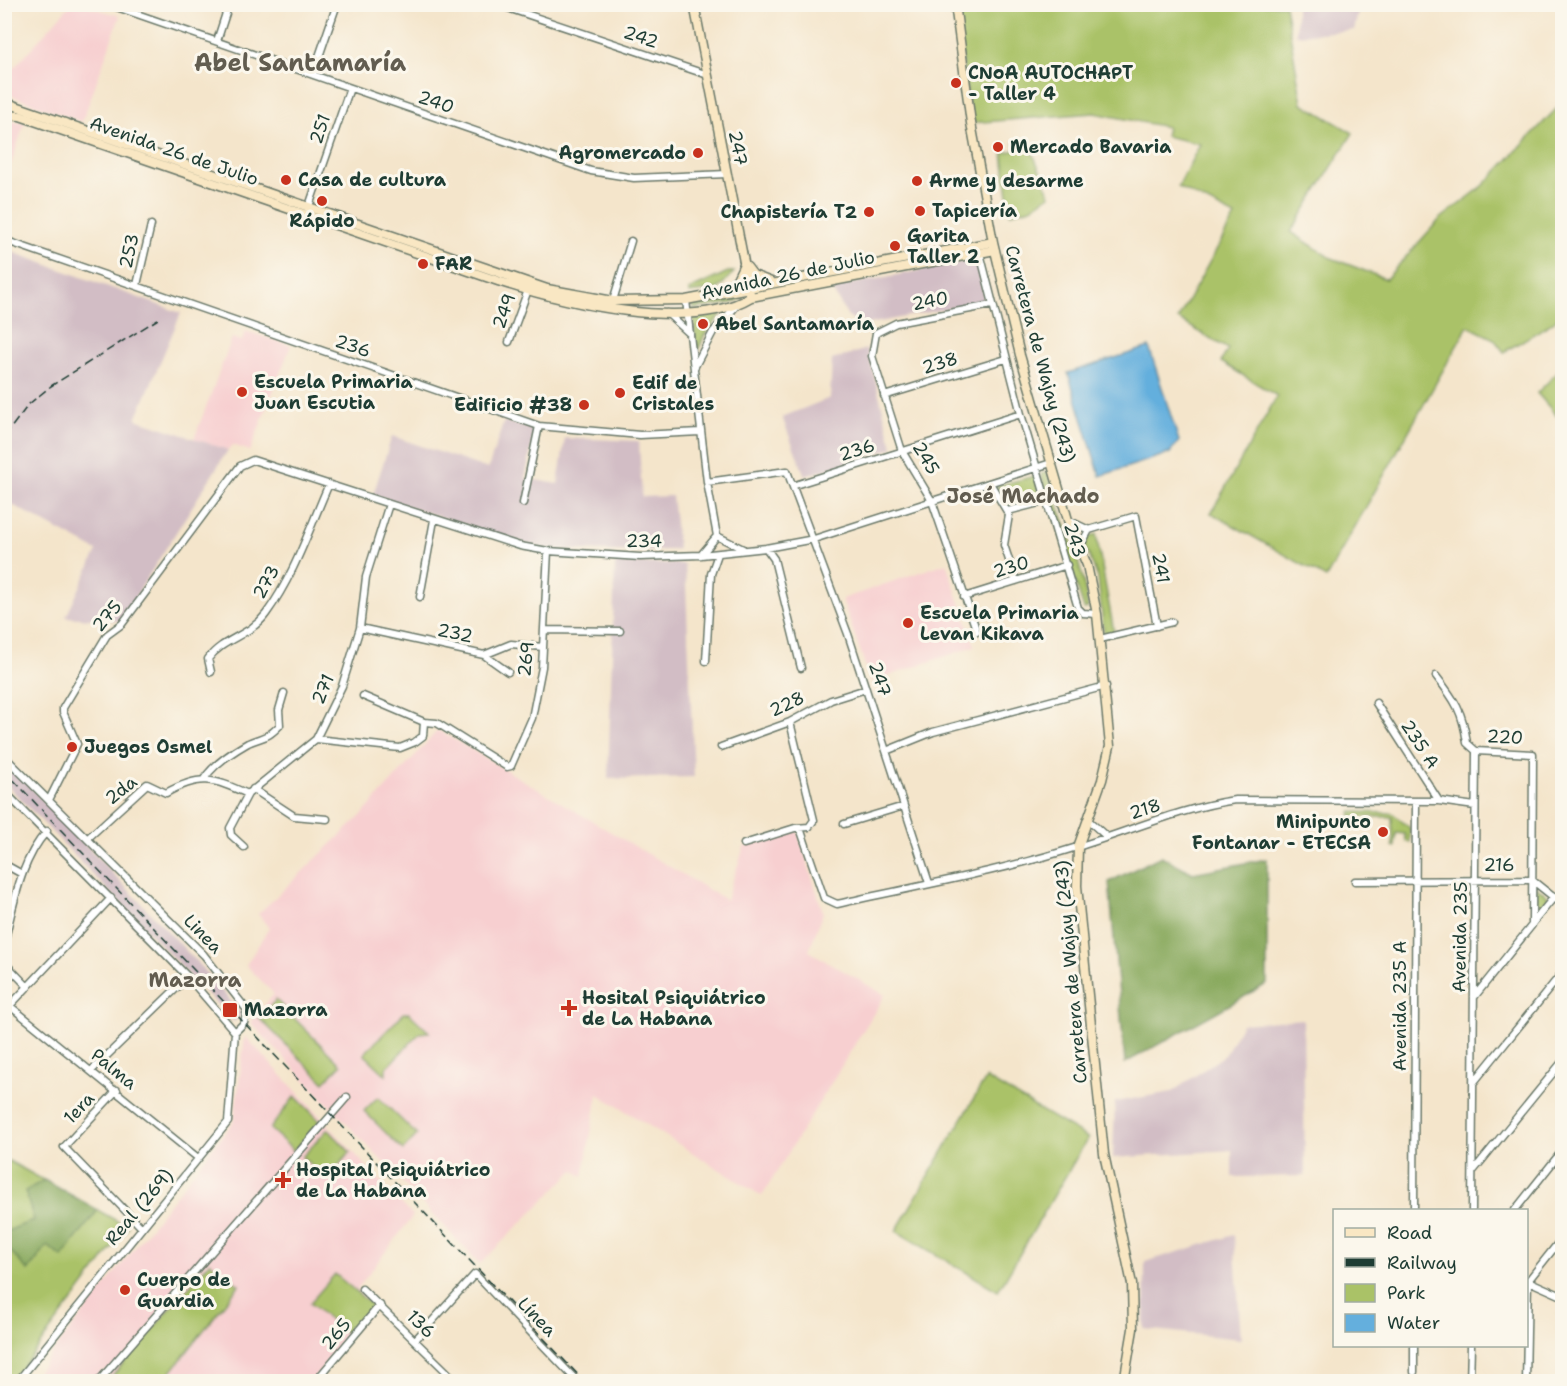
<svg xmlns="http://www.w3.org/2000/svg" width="1567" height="1386" font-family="'Shantell Sans',sans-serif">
	<rect width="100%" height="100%" fill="#fbf7ec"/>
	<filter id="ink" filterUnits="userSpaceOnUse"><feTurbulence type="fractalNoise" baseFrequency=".0167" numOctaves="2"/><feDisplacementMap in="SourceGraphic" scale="12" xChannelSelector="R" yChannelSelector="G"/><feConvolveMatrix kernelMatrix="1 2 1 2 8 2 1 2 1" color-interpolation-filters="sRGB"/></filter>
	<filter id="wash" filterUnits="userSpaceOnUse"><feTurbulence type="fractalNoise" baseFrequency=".008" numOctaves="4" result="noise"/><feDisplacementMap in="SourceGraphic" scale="24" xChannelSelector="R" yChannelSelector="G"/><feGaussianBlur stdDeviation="1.35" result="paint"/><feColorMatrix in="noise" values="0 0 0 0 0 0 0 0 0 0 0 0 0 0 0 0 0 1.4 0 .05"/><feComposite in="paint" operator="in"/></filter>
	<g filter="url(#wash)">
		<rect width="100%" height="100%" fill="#f4e5cb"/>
		<path fill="#f7cfd0" d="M70,5H84L120,16L82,122L5,93V78Z
			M5,121L25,122L5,182L4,121Z
			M245,331L291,345L250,451L233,445L228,450L194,439L232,338L242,341Z
			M946,563L975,646L871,682L842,599Z
			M438,730L726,900L744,847L797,830L823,912L809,951L885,995L762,1196L598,1094L583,1177L574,1170L480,1264L250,1022L274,994L246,965L269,928L258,914L362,815Z
			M245,1036L413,1216L357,1289L375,1306L311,1381H106L111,1376L103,1370L92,1381L31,1380L234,1121Z"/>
		<path fill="#d2bdc5" d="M1296,5V4L1360,5L1354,30L1296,35Z
			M4,249L181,313L136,419L228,450L120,621L66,617L97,551L5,501Z
			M977,259L985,301L864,325L848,317L831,288Z
			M867,349L893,448L805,476L782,417L830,398L832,360Z
			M504,421L535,430L525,478L558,484L565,438L639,441L642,497L672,496L678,549L642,552L548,549L521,543L373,495L392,436L488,469Z
			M615,563L685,564L694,777L608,779Z
			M4,759L200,965L242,1014L234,1022L5,783Z
			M1303,1019L1305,1176L1232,1177V1150L1113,1158L1115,1102L1172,1092L1225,1055L1242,1024Z
			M1234,1235L1241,1339L1144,1329L1145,1262Z"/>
		<path fill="#aac267" stroke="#64804e" stroke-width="1.5" d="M955,5H1285L1302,103L1353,133L1291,232L1329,257L1386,279L1440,219L1483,186L1562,103V314L1552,323L1504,352L1494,339L1468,326L1326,578L1211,513L1277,396L1221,362L1228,349L1178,319L1235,216L1178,187L1200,144L1165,136L1167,127L1094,113L971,123Z
			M1027,139L1050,195L1031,208L1010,213L1003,153L1016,150L1015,142Z
			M728,272H734L718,289L689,293V290Z
			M745,293V297L732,303L694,309L691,305L694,302Z
			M723,312L704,336L697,354L693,317Z
			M1562,368V422L1537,393Z
			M1047,471C1060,518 1083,560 1088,608L1084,609L1041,474Z
			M1035,476L1040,497L1010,506L996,486Z
			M1096,534L1114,632L1104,636L1098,578L1085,546L1088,538Z
			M1351,812L1392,813L1410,828V843L1406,841L1405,834L1396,833L1395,847H1393L1392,817H1351Z
			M1536,886L1549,897L1536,914Z
			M276,1000L341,1065L324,1082L259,1018Z
			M404,1013H409L429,1032L420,1033L386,1068V1075L365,1055L366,1052Z
			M986,1078L1088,1138L998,1291L896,1231Z
			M295,1096L320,1121L294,1151L270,1129Z
			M378,1097L417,1135L403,1150L364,1111Z
			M328,1129L350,1152L327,1179L302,1157Z
			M9,1161L128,1227L13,1380L4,1381V1163Z
			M210,1262L239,1285L164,1381H108Z
			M335,1274L372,1305L348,1335L310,1303Z"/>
		<path fill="#87a85c" stroke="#537248" stroke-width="1.5" d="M1161,856L1193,873L1267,859V984L1125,1063L1109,882Z
			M44,1180L98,1210L62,1257L47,1246L28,1271L5,1245V1232L34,1220L25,1191Z"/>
		<path fill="#64afdd" stroke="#427688" stroke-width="1.5" d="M1149,347L1179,441L1170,453L1100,476L1068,373Z"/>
	</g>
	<g filter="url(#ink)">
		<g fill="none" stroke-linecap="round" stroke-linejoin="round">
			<g stroke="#6a7869" stroke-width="9">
				<path id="street" d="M108,4L591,171L634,178L727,174
					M496,4L708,75
					M217,41L229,4
					M313,74L337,4
					M308,209L350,88
					M4,240L539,426L640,435L700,432
					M980,253L1021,414L1078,608L1083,613L1097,614
					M137,285L151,225
					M686,300L707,482L717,536L701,555
					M612,304L631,241
					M667,313L690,334
					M509,342L528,290
					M694,368L713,332L737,305
					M884,396L1006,359
					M707,482L787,471L848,634L929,883
					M990,483L1009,515L1004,545L1016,581
					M795,485L1021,414
					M523,503L539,426
					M1008,511L1047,501
					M1068,520L1089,530
					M717,536L743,549
					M1080,547L1089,530L1136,516L1157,626
					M766,548L774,559L801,668
					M420,597L434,520
					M964,597L1067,565
					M360,628L484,655L511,644L543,647
					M544,630L620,631
					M977,632L932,501L902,451L872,356L876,333L896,323L992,305
					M1100,639L1172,622
					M484,655L508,672
					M706,661L711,574L718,554
					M211,672L208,659C223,638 250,636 266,614C294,576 310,527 329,484
					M1436,676C1455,700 1463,712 1467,743L1476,751
					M363,696L424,722L437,723L507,767L511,766L532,718L542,667L548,551
					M1376,703L1439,801
					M4,705V712
					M316,739L400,748L415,742L423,736L424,722
					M721,747L790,722L831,700L866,689
					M886,751L933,732L1106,686
					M4,756L204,955L247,1010L244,1023L235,1032
					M204,779C213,765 234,751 248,743C264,736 267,739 280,725L279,710L284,693
					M253,789L294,816L327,819
					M4,791L188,977L235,1032
					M49,800L77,744L63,712V708L107,635L122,624L240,466L253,460L520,546L548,551L640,557L701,555L766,548L814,539L1051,463
					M1088,820L1107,837
					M844,824L904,806
					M800,828L824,898L837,904C918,886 998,872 1077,847C1130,831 1181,808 1235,800L1439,801L1475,806
					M87,839L147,784L166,793C201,774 212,778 248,794
					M744,844L795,828L809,827L814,820L790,722
					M244,847L231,835L230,828L248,794L316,739L342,686L360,628L366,577L389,504
					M4,864L22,874
					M1355,881L1532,880L1562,904
					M1532,924L1554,897
					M4,943C14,904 20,861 47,831
					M4,962L28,987
					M1475,996L1532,925L1533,754L1476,751
					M10,1006L198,1158
					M4,1012L111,898
					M92,1070L188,977
					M1474,1082L1562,973
					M117,1090L64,1147L141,1227
					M1474,1170L1562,1062
					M1414,1210L1416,801
					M1472,1210L1476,751
					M1515,1210L1562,1151
					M1526,1280L1562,1296
					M362,1289L457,1382
					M416,1339L475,1274L578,1382
					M1414,1372V1346
					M17,1382L228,1122L235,1032
					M98,1382L347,1097
					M315,1382L380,1305
					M1470,1382L1471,1346
					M1526,1382L1528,1281L1562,1238"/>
			</g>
			<g stroke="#6a7869" stroke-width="11">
				<path id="secondary" d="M694,4L750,293
					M955,4L971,123L993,242L1020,355L1068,520L1087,565L1097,614L1110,746L1102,780L1078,847L1077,886L1104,1154L1132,1284L1133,1329L1124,1382
					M4,102L547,289L613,301L686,300L993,242
					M4,115L20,116L498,281C563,302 689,334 751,297L995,250
					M747,267L753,275L771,282
					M724,292L737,279L744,264"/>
			</g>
			<use href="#street" stroke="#fff" stroke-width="6"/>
			<use href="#secondary" stroke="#f9e7c3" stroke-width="8"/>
			<path stroke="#1f3d34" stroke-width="1.5" stroke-dasharray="9 4.5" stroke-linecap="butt" d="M4,437L29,404L51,386L158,319
				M4,770L585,1382"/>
		</g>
	</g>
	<g fill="#c8321e" stroke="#fbf7ec" stroke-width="2">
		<circle cx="956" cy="83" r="6"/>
		<circle cx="998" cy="147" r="6"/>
		<circle cx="698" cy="153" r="6"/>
		<circle cx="286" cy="180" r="6"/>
		<circle cx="917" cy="181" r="6"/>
		<circle cx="322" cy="201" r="6"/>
		<circle cx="920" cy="211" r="6"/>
		<circle cx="869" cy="212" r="6"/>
		<circle cx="895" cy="246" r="6"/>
		<circle cx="423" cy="264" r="6"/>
		<circle cx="703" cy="324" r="6"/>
		<circle cx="242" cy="392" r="6"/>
		<circle cx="620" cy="393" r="6"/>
		<circle cx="584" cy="405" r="6"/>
		<circle cx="908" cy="623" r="6"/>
		<circle cx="72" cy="747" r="6"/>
		<circle cx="1383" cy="832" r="6"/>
		<path d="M566 999h6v6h6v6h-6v6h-6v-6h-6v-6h6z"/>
		<rect x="222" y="1002" width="16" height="16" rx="3"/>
		<path d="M280 1171h6v6h6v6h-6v6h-6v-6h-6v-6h6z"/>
		<circle cx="125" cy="1290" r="6"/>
	</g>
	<g text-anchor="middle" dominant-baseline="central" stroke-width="6" stroke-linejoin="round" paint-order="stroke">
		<g font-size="18" fill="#1f3d34" stroke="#fbf7ec">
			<text transform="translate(641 37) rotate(19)">242</text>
			<text transform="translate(436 102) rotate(19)">240</text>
			<text transform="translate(320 129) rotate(-71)">251</text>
			<text transform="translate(738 148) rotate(79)">247</text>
			<text transform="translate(174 151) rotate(19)">Avenida 26 de Julio</text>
			<text transform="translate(129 251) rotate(-77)">253</text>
			<text transform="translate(788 275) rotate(-12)">Avenida 26 de Julio</text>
			<text transform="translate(930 301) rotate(-11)">240</text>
			<text transform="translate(504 311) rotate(-70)">249</text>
			<text transform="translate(353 346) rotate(19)">236</text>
			<text transform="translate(1040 354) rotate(75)">Carretera de Wajay (243)</text>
			<text transform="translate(940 363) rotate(-17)">238</text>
			<text transform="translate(857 450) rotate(-17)">236</text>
			<text transform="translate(926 458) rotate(59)">245</text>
			<text transform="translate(1075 540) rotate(73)">243</text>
			<text transform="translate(644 541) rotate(1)">234</text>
			<text transform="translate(1011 567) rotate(-17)">230</text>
			<text transform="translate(1161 568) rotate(79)">241</text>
			<text transform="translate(266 582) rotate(-61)">273</text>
			<text transform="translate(107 616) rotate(-49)">275</text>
			<text transform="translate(455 633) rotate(12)">232</text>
			<text transform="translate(526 659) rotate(-84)">269</text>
			<text transform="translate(880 679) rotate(72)">247</text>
			<text transform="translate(323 689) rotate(-67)">271</text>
			<text transform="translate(787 704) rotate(-25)">228</text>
			<text transform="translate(1505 737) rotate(3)">220</text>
			<text transform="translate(1420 744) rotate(57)">235 A</text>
			<text transform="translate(121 790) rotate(-38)">2da</text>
			<text transform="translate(1145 809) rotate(-18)">218</text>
			<text x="1499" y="865">216</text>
			<text transform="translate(203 934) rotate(46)">Linea</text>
			<text transform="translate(1460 937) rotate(-89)">Avenida 235</text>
			<text transform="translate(1071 972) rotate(-95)">Carretera de Wajay (243)</text>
			<text transform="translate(1400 1006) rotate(-90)">Avenida 235 A</text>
			<text transform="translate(114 1069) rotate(39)">Palma</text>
			<text transform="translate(79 1108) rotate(-47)">1era</text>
			<text transform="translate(139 1207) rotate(-50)">Real (269)</text>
			<text transform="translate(537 1317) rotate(46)">Línea</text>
			<text transform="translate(421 1324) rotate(44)">136</text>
			<text transform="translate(336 1334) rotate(-50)">265</text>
		</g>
		<g font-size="18" font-weight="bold" fill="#1f3d34" stroke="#fbf7ec" text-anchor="start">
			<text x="968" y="73">CNoA AUTOCHAPT<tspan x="968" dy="21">- Taller 4</tspan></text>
			<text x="1010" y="147">Mercado Bavaria</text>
			<text x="686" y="153" text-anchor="end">Agromercado</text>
			<text x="298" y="180">Casa de cultura</text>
			<text x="929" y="181">Arme y desarme</text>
			<text x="932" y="211">Tapicería</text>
			<text x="857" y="212" text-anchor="end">Chapistería T2</text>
			<text x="322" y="221" text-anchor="middle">Rápido</text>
			<text x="907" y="236">Garita<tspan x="907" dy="21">Taller 2</tspan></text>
			<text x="435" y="264">FAR</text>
			<text x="715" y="324">Abel Santamaría</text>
			<text x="254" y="382">Escuela Primaria<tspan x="254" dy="21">Juan Escutia</tspan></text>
			<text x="632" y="383">Edif de<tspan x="632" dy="21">Cristales</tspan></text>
			<text x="572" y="405" text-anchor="end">Edificio #38</text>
			<text x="920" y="613">Escuela Primaria<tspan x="920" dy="21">Levan Kikava</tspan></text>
			<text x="84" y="747">Juegos Osmel</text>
			<text x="1371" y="822" text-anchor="end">Minipunto<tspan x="1371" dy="21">Fontanar - ETECSA</tspan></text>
			<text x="582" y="998">Hosital Psiquiátrico<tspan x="582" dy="21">de La Habana</tspan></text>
			<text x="244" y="1010">Mazorra</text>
			<text x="296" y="1170">Hospital Psiquiátrico<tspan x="296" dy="21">de La Habana</tspan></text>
			<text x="137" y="1280">Cuerpo de<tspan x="137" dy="21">Guardia</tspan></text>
		</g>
		<g font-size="20" font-weight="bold" fill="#625d50" stroke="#fbf7ec">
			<text x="1023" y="496">José Machado</text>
			<text x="195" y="980">Mazorra</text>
		</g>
		<g font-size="24" font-weight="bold" fill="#625d50" stroke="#fbf7ec">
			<text x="300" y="63">Abel Santamaría</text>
		</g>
	</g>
	<rect width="1567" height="1386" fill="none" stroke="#fbf7ec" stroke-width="24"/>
	<rect x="1333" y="1209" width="195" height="138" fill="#fbf7ec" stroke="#a3ada2" stroke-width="1.5"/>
	<rect x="1345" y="1228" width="30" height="9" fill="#f9e7c3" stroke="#a3ada2" stroke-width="1.5"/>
	<text x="1387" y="1239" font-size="18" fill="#1f3d34">Road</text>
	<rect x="1345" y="1258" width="30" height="9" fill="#1f3d34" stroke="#a3ada2" stroke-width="1.5"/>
	<text x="1387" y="1269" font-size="18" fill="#1f3d34">Railway</text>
	<rect x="1345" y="1284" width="30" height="18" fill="#aac267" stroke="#a3ada2" stroke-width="1.5"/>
	<text x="1387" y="1299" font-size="18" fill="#1f3d34">Park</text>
	<rect x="1345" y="1314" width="30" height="18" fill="#64afdd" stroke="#a3ada2" stroke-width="1.5"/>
	<text x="1387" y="1329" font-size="18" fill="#1f3d34">Water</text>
</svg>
